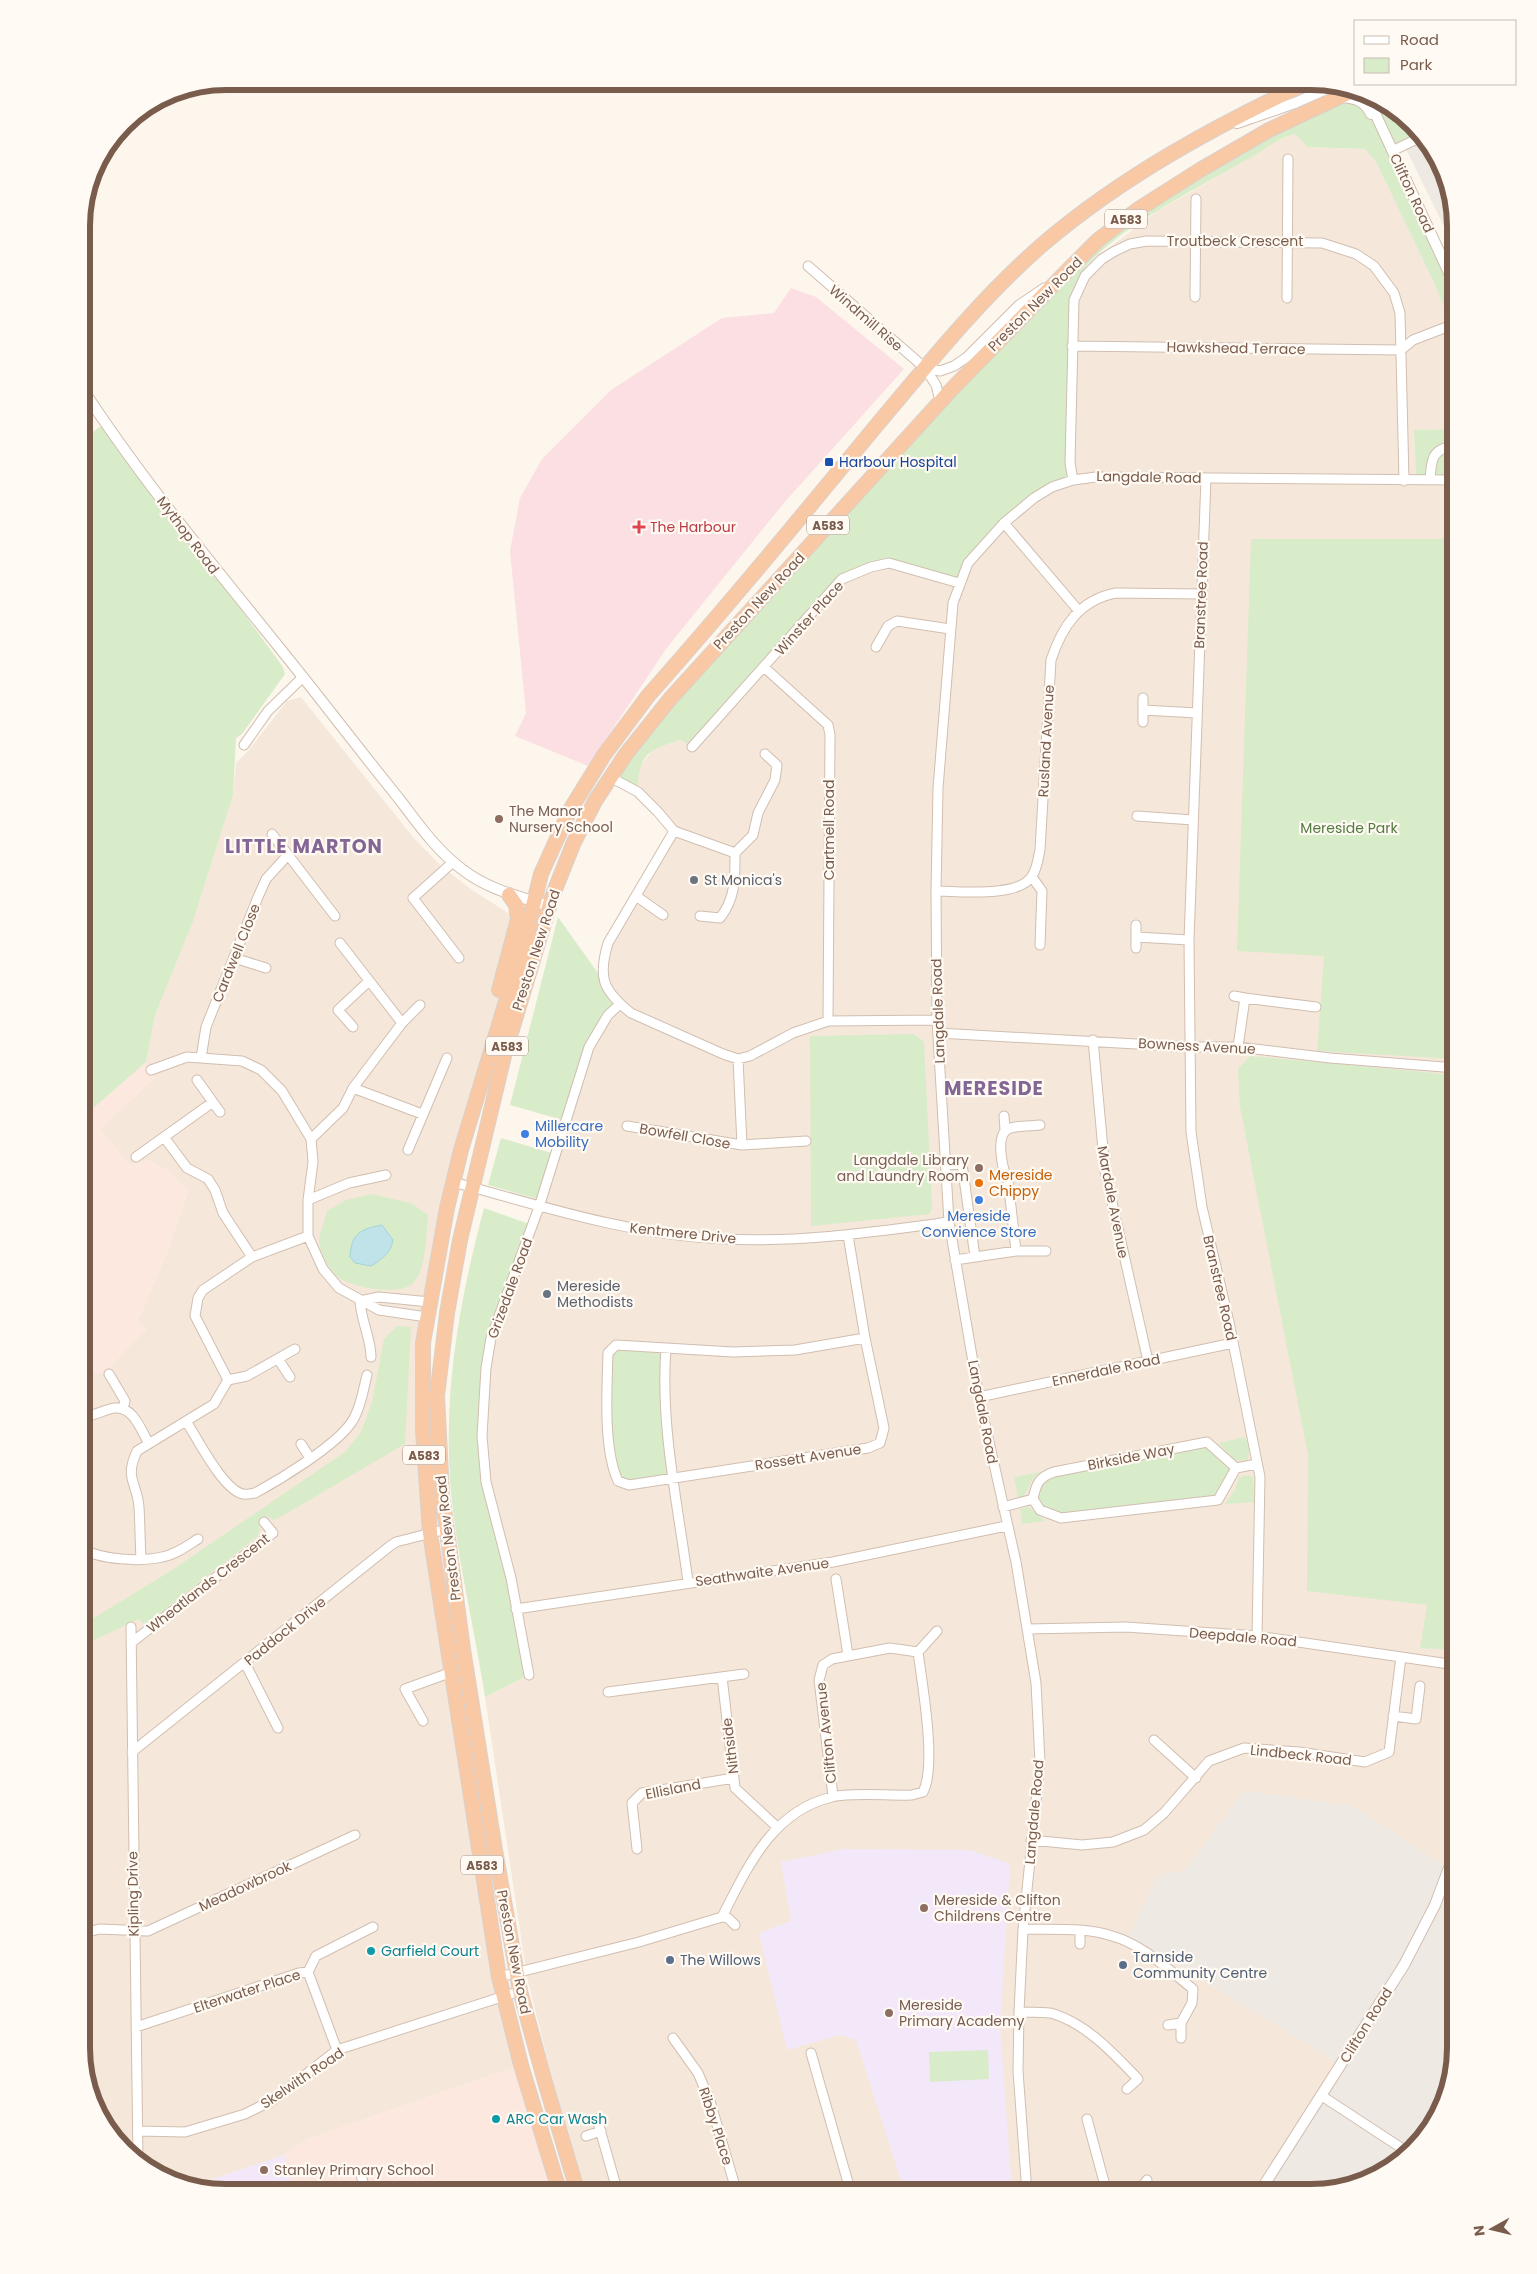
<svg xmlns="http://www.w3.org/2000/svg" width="1537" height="2274" font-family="Poppins,sans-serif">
	<rect width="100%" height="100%" fill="#fdf6ec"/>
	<path fill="#f5e8da" d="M1295,134L1307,147L1365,149L1376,162L1435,285L1456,335V429L1414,430L1416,480H1456V1849L1449,1869L1353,1806L1212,1835L1185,1870L1157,1877L1129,1935L1341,2065L1259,2193H586L552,2077L527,1977L485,1697L529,1675L486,1482V1368L523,1252L604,983L603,960L673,831L638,792L637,772L641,764L656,747L681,740L692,747L1078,288L1081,272L1089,263L1156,212L1243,162L1271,143Z
		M301,697L413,837L440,865L472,890L518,919L499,990L501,1013L433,1282L423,1430L452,1672L521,2065L308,2139L284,2155L196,2185L146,2169L100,2120L81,2048V1372L103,1373L146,1329L138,1320L166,1255L188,1191L129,1165L100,1129L155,1077L146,1062L155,1015L199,901L233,795L236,763L248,751L287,701Z"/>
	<path fill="#fde8e0" d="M146,1062L155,1077L100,1129L129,1165L149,1160L167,1170L188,1190L166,1255L138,1320L146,1329L103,1374L81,1372V1119Z
		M521,2065L560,2193L293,2192L284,2155L308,2139Z"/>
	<path fill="#efe9e4" d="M1421,137L1437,154L1456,226V251L1404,145Z
		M1244,1791L1353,1806L1449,1869L1456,1849V2049L1436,2121L1383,2174L1311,2193H1259L1341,2065L1129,1935L1157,1877L1185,1870Z"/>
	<path fill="#f3e8fa" d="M844,1849L970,1850L1010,1864L1000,2027L1012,2193H905L856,2040L840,2035L787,2050L759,1933L791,1921L781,1862Z
		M284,2155L293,2192H217L196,2185Z"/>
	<path fill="#fbdfe3" d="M791,288L816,297L904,369L783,504L666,649L588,766L515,736L526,713L510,551L520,498L542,459L611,390L722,318L774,313Z"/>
	<path fill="#d8ecc9" d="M1340,97L1376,108L1377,100L1391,105L1421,137L1393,151L1456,288V335L1435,285L1376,162L1365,149L1307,147L1295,134C1273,140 1260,153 1241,163C1193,191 1127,223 1088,264C1081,271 1080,278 1078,288L1073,480L1052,487L980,548L959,583L889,563L842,579L692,747L681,740C648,749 637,756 638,792L610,777L920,422L1137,210Z
		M105,423L283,667L285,674L242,734L236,738L233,795L193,921L155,1015L146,1062L81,1119L82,440Z
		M1456,429V480H1416L1414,430Z
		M1456,527V1059L1317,1051L1324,956L1237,951L1251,539H1441Z
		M558,917L620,1004L589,1047L566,1121L510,1105Z
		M914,1034L924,1042L932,1207L930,1214L811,1226L810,1036Z
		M1250,1056L1456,1075V1650L1420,1648L1427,1605L1307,1591L1308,1455L1240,1107L1238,1069Z
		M501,1138L555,1154L541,1200L488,1185Z
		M371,1194L411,1203L428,1215C426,1234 427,1266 414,1282C402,1297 352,1288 338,1277C330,1271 319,1251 319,1240C320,1231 325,1220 327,1211L346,1200Z
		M484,1208L532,1225L491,1338L484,1466L529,1675L485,1697C474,1624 455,1552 450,1479C444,1385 460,1299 484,1208Z
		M397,1326L411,1327L405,1444L289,1512L274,1520L267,1516L258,1522L260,1529L258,1536L145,1625L139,1619L88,1643L81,1673V1591L86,1595L89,1621L172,1570L345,1452L361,1432L372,1402L384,1339Z
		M616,1345L666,1348L674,1478L629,1485L613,1470L608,1353Z
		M1245,1437L1249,1448L1248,1460L1235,1461L1219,1443Z
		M1207,1442L1236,1468L1218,1500L1061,1518L1040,1510L1035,1486L1042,1476Z
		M1041,1472L1034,1477L1024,1496L1018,1498L1014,1477Z
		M1245,1475L1253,1477L1255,1502L1225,1504L1235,1490L1239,1478Z
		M1029,1507L1045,1521L1022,1524L1020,1509Z
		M988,2050L989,2079L930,2082L929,2052Z"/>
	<path fill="#bfe3e8" stroke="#a5d3da" d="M382,1225L393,1240C391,1253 382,1259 371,1266L355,1263L350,1257C351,1234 360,1229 382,1225Z"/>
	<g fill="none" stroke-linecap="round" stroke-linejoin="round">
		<g stroke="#d1beb0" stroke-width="11">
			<path id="minor" d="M1392,151L1421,137
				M808,266L925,368L936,385L940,401
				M1195,297L1196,199
				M1287,298L1288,159
				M1072,346L1401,350L1413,340L1452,325
				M925,368L940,371L954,366L967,357L1019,305L1044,288
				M1206,478L1189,940L1191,1132L1202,1207L1229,1322L1260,1477L1257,1636
				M1073,480L1070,463L1074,300L1085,276L1102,259L1115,251L1130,244L1147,241L1322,243L1356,254L1374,266L1394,293L1400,313L1404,481
				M1430,480C1431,461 1432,446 1456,447
				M1004,523L1078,610
				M876,647L888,626L897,621L950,629
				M765,668L828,725L830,735L828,1021
				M1143,710L1197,713
				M1143,722V698
				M244,745L268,711L303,677
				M692,747L842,579L871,567L889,563L959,583
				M610,777L638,792L658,812L674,831L735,853L753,835L758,813L775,780L777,765L765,754
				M1137,816L1193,820
				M674,831L608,943C598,977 602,990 631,1013L723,1054L738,1059L750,1056L793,1033L828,1021L937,1020
				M272,834L335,916
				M453,862L413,898L459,958
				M1032,877L1042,891L1040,945
				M936,891C958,891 1019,898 1032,876C1037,869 1038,859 1040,850L1051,660C1062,627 1079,600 1116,593L1201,594
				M636,896L663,915
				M700,916L720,918C736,898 735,877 735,853
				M1136,937L1189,940
				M340,943L402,1023
				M1136,948V925
				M234,958L266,968
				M1234,996L1245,998
				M353,1027L338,1010L369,981
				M938,1033L1190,1047H1238L1330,1058L1456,1068
				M1093,1040L1105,1171L1148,1361
				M1238,1047L1245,998L1316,1007
				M201,1058L206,1027L258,897L266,879L287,856
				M738,1059L742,1145
				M151,1070L187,1057L242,1061L261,1070L282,1091L311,1139L313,1162L308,1200V1236L323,1269L339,1288L379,1310L427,1317
				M197,1080L220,1112
				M353,1088L422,1114
				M1004,1116L1005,1130
				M627,1126L742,1145L806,1141
				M164,1137L187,1168L208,1179L215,1190L223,1213L252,1257
				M311,1139L343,1108L353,1088L402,1023L420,1005
				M408,1150L447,1058
				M136,1157L213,1102
				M946,1165L962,1164L975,1257
				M453,1182C541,1206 630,1235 723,1239C799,1243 874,1232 949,1222
				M308,1200L349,1183L386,1175
				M848,1235L865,1338L884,1428L880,1443L868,1448L629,1485L618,1481C603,1449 607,1389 608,1353L616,1345L733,1352L795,1350L865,1338
				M1016,1251L1008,1180C1003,1171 1002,1163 1001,1153C998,1121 1015,1128 1040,1125
				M955,1260L1016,1251H1046
				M360,1301L379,1297L430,1302
				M360,1301C361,1321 371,1338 371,1357
				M666,1348C660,1427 678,1504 688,1582
				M278,1359L290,1377
				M109,1374L125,1401L123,1408
				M228,1380L247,1376L295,1349
				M979,1397L1233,1343
				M81,1417C96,1416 105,1409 115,1408C133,1406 141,1430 148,1442
				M186,1421C197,1438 223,1490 243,1494C247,1495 252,1493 255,1493C281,1479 335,1446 351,1423C360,1410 363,1391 367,1375
				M301,1444L310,1458
				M1033,1499L1040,1510L1061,1518L1218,1500L1236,1468
				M1003,1507L1033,1499C1036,1484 1039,1477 1054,1472L1207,1442L1236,1468L1257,1464
				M81,1548C100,1560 141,1562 162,1557C175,1555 187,1546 198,1539
				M141,1558C140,1541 140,1524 139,1507C137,1482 124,1479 137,1451L214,1404L228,1380L195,1316L198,1298L203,1290L252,1257L308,1236
				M836,1579L848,1655
				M516,1609L833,1562L1006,1526
				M131,1627L138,2161
				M1028,1629L1126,1627L1257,1636L1456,1665
				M131,1643L273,1533L264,1522
				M918,1652L937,1631
				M245,1663L278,1728
				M529,1675L511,1578L486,1482L482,1436L486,1368L491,1338L539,1207L589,1047L608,1015L620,1004
				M722,1677L735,1788L777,1827
				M608,1692L744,1674
				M1393,1716L1416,1719L1420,1686
				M423,1721L405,1689L452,1672
				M1154,1740L1196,1778
				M132,1752L390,1546L396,1542L447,1529
				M1031,1840L1082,1845L1113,1842L1144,1830L1164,1813L1209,1761L1244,1748L1299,1752L1365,1762L1389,1752L1401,1657
				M637,1849L632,1803L642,1793L734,1778
				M722,1917L728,1918L735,1925
				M1023,1929C1052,1930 1085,1927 1112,1936C1142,1944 1169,1970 1193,1989L1192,2003L1181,2023L1168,2025
				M81,1934L99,1929L148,1931L355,1835
				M1080,1944V1931
				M308,1972L337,2050
				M308,1972L316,1956L373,1927
				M499,1977L639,1942L722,1917C747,1868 772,1811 832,1797C850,1792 891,1796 912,1795L923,1792C937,1766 922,1683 918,1652L890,1648L832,1659L823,1665L819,1680L833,1796
				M1019,2012C1030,2013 1044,2011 1054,2014C1088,2025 1114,2054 1138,2079L1127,2089
				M136,2027L299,1973L308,1972
				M673,2038L698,2073L710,2101L737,2193
				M1181,2038V2023
				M811,2053L851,2193
				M1322,2096L1406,2151
				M597,2119L618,2193
				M1087,2119L1107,2193
				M138,2131L185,2132L245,2114L273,2100L337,2050L520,1991
				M586,2136L601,2131
				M360,2172L366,2192
				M1027,2193L1018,2071L1019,2012L1023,1929L1040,1762L1036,1683L1016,1562L979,1397L949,1222L937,1020L936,891L938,788L953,603L968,563L1004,523L1034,498L1052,487L1073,480L1096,477L1456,480
				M1138,2193L1147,2180"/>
		</g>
		<g stroke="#d1beb0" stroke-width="12">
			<path id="tertiary" d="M1341,97C1354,98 1365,100 1371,114
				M1368,98L1456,288
				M1237,123L1295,103L1333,86
				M82,388C155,500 243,600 325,705C350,737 375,769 400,800C419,825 437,851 463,870C489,890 518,896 549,906
				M1259,2193L1404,1965L1435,1905L1456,1849"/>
		</g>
		<g stroke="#dad1cd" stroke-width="16">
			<path id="trunk" d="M499,990L518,919L516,905L509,895
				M560,2193L521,2065L499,1977L430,1533L423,1430V1343L447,1208L461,1150L524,942L541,874L570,810L604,755L648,696C726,608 801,517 876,426C929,363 981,298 1043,244C1123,176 1215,126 1309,82
				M578,2193L545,2082L520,1991L495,1850L463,1649L442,1494L437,1396L447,1313L460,1240L504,1056L552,897L574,842L595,801L626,754L670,699L950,391L1064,274L1098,240L1137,210L1200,170L1269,130L1350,92"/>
		</g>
		<use href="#minor" stroke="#fff" stroke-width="9"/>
		<use href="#tertiary" stroke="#fff" stroke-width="10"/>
		<use href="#trunk" stroke="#f9c8a4" stroke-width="14"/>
	</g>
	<rect fill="#1a4fb4" stroke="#fffaf3" stroke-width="2" x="824" y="457" width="10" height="10" rx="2.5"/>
	<path fill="#e0444e" stroke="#fffaf3" stroke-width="2" d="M636.5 519.5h5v5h5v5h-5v5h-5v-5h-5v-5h5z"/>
	<g fill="#8d6e63" stroke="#fffaf3" stroke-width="2">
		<circle cx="499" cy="819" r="5"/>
		<circle cx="979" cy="1168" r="5"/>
		<circle cx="924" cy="1908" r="5"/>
		<circle cx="889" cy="2013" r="5"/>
		<circle cx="264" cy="2170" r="5"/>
	</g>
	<g fill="#6b7280" stroke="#fffaf3" stroke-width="2">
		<circle cx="694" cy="880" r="5"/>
		<circle cx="547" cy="1294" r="5"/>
	</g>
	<g fill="#3f7fe0" stroke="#fffaf3" stroke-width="2">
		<circle cx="525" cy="1134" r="5"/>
		<circle cx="979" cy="1200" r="5"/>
	</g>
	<circle fill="#e8710a" stroke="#fffaf3" stroke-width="2" cx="979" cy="1183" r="5"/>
	<g fill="#0f9aa8" stroke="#fffaf3" stroke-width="2">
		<circle cx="371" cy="1951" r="5"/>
		<circle cx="496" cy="2119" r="5"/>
	</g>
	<g fill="#5c6f8a" stroke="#fffaf3" stroke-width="2">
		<circle cx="670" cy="1960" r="5"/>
		<circle cx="1123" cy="1965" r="5"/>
	</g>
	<g text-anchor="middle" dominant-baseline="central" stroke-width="4.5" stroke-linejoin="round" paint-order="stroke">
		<g fill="#fffaf3" stroke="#a28b7f" stroke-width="1">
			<rect x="1105" y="209.5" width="42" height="19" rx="4"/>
			<rect x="807" y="515.5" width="42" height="19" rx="4"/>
			<rect x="486" y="1036.5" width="42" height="19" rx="4"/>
			<rect x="403" y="1445.5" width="42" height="19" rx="4"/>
			<rect x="461" y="1855.5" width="42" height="19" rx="4"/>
		</g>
		<g font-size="12" font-weight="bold" fill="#7a5c4d">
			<text x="1126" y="219">A583</text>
			<text x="828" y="525">A583</text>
			<text x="507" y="1046">A583</text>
			<text x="424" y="1455">A583</text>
			<text x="482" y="1865">A583</text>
		</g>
		<g font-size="14" fill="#7a5c4d" stroke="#fffaf3">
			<text transform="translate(1412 193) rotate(65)">Clifton Road</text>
			<text x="1235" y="241">Troutbeck Crescent</text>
			<text transform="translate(1035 304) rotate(-45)">Preston New Road</text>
			<text transform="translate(866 318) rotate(41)">Windmill Rise</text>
			<text transform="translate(1236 348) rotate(1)">Hawkshead Terrace</text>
			<text transform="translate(1149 477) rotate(1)">Langdale Road</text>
			<text transform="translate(188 535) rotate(53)">Mythop Road</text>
			<text transform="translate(1201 595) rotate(-88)">Branstree Road</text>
			<text transform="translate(759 601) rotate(-47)">Preston New Road</text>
			<text transform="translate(809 618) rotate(-48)">Winster Place</text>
			<text transform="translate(1046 741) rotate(-87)">Rusland Avenue</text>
			<text transform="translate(829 830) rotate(-90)">Cartmell Road</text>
			<text transform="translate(536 950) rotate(-72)">Preston New Road</text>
			<text transform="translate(236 953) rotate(-68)">Cardwell Close</text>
			<text transform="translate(938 1011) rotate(-92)">Langdale Road</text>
			<text transform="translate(1197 1046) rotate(3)">Bowness Avenue</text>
			<text transform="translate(685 1136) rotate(10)">Bowfell Close</text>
			<text transform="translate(1113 1202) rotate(79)">Mardale Avenue</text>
			<text transform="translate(683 1233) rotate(6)">Kentmere Drive</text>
			<text transform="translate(510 1288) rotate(-70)">Grizedale Road</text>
			<text transform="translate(1220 1288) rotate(77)">Branstree Road</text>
			<text transform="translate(1106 1370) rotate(-12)">Ennerdale Road</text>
			<text transform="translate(983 1412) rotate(79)">Langdale Road</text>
			<text transform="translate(808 1457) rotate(-9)">Rossett Avenue</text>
			<text transform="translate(1131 1457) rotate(-11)">Birkside Way</text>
			<text transform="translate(448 1538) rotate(-97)">Preston New Road</text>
			<text transform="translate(762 1572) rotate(-8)">Seathwaite Avenue</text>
			<text transform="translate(208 1583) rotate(-38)">Wheatlands Crescent</text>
			<text transform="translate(285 1631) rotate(-39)">Paddock Drive</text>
			<text transform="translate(1243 1637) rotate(5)">Deepdale Road</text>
			<text transform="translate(826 1733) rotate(-96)">Clifton Avenue</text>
			<text transform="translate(730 1746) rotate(-97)">Nithside</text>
			<text transform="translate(1301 1755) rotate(6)">Lindbeck Road</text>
			<text transform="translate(673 1789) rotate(-11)">Ellisland</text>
			<text transform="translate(1034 1812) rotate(-85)">Langdale Road</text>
			<text transform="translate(245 1886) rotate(-25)">Meadowbrook</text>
			<text transform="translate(133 1894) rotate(-91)">Kipling Drive</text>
			<text transform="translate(514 1952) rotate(79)">Preston New Road</text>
			<text transform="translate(247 1991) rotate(-18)">Elterwater Place</text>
			<text transform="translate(1366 2025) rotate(-58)">Clifton Road</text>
			<text transform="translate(302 2078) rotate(-34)">Skelwith Road</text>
			<text transform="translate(716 2126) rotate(72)">Ribby Place</text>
		</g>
		<g font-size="14" fill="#164399" stroke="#fffaf3" text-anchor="start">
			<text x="839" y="462">Harbour Hospital</text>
		</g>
		<g font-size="14" fill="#be3a42" stroke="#fffaf3" text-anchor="start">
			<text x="650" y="527">The Harbour</text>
		</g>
		<g font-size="14" fill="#785e54" stroke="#fffaf3" text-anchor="start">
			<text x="509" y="811">The Manor<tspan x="509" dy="16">Nursery School</tspan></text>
			<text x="969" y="1160" text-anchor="end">Langdale Library<tspan x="969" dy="16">and Laundry Room</tspan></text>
			<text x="934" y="1900">Mereside &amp; Clifton<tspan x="934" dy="16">Childrens Centre</tspan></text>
			<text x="899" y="2005">Mereside<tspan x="899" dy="16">Primary Academy</tspan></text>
			<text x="274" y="2170">Stanley Primary School</text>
		</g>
		<g font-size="14" fill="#537a41" stroke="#fffaf3">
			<text x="1349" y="828">Mereside Park</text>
		</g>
		<g font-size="14" fill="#5b616d" stroke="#fffaf3" text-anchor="start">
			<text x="704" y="880">St Monica's</text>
			<text x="557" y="1286">Mereside<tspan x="557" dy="16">Methodists</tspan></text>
		</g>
		<g font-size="14" fill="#366cbe" stroke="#fffaf3" text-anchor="start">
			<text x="535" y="1126">Millercare<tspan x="535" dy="16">Mobility</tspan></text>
			<text x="979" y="1216" text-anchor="middle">Mereside<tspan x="979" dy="16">Convience Store</tspan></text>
		</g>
		<g font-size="14" fill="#c56008" stroke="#fffaf3" text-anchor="start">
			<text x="989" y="1175">Mereside<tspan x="989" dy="16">Chippy</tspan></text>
		</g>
		<g font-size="14" fill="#0d838f" stroke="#fffaf3" text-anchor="start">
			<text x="381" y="1951">Garfield Court</text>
			<text x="506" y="2119">ARC Car Wash</text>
		</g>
		<g font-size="14" fill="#4e5e75" stroke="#fffaf3" text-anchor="start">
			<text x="1133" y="1957">Tarnside<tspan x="1133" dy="16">Community Centre</tspan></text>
			<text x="680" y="1960">The Willows</text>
		</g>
		<g font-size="19" font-weight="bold" letter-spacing="1" fill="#846695" stroke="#fffaf3">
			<text x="304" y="846">LITTLE MARTON</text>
			<text x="994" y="1088">MERESIDE</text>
		</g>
	</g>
	<path d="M0 0H1537V2274H0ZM226 90H1311A136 136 0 0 1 1447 226V2048A136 136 0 0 1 1311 2184H226A136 136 0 0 1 90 2048V226A136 136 0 0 1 226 90Z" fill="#fffaf3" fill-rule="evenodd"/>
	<path fill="none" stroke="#7a5c4d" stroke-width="6" d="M226 90H1311A136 136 0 0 1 1447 226V2048A136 136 0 0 1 1311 2184H226A136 136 0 0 1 90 2048V226A136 136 0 0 1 226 90Z"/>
	<rect x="1354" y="20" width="162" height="65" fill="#fffaf3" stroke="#cabbb1"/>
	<rect x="1364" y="36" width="25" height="8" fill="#ffffff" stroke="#cabbb1"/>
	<text x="1400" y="45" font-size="15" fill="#7a5c4d">Road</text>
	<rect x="1364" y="58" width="25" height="15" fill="#d8ecc9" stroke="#cabbb1"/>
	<text x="1400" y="70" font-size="15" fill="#7a5c4d">Park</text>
	<g transform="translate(1492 2229) rotate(262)" stroke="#fffaf3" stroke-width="4" paint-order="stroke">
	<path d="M0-4L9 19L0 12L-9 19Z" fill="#7a5c4d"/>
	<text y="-8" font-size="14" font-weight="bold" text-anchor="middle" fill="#7a5c4d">N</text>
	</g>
</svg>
